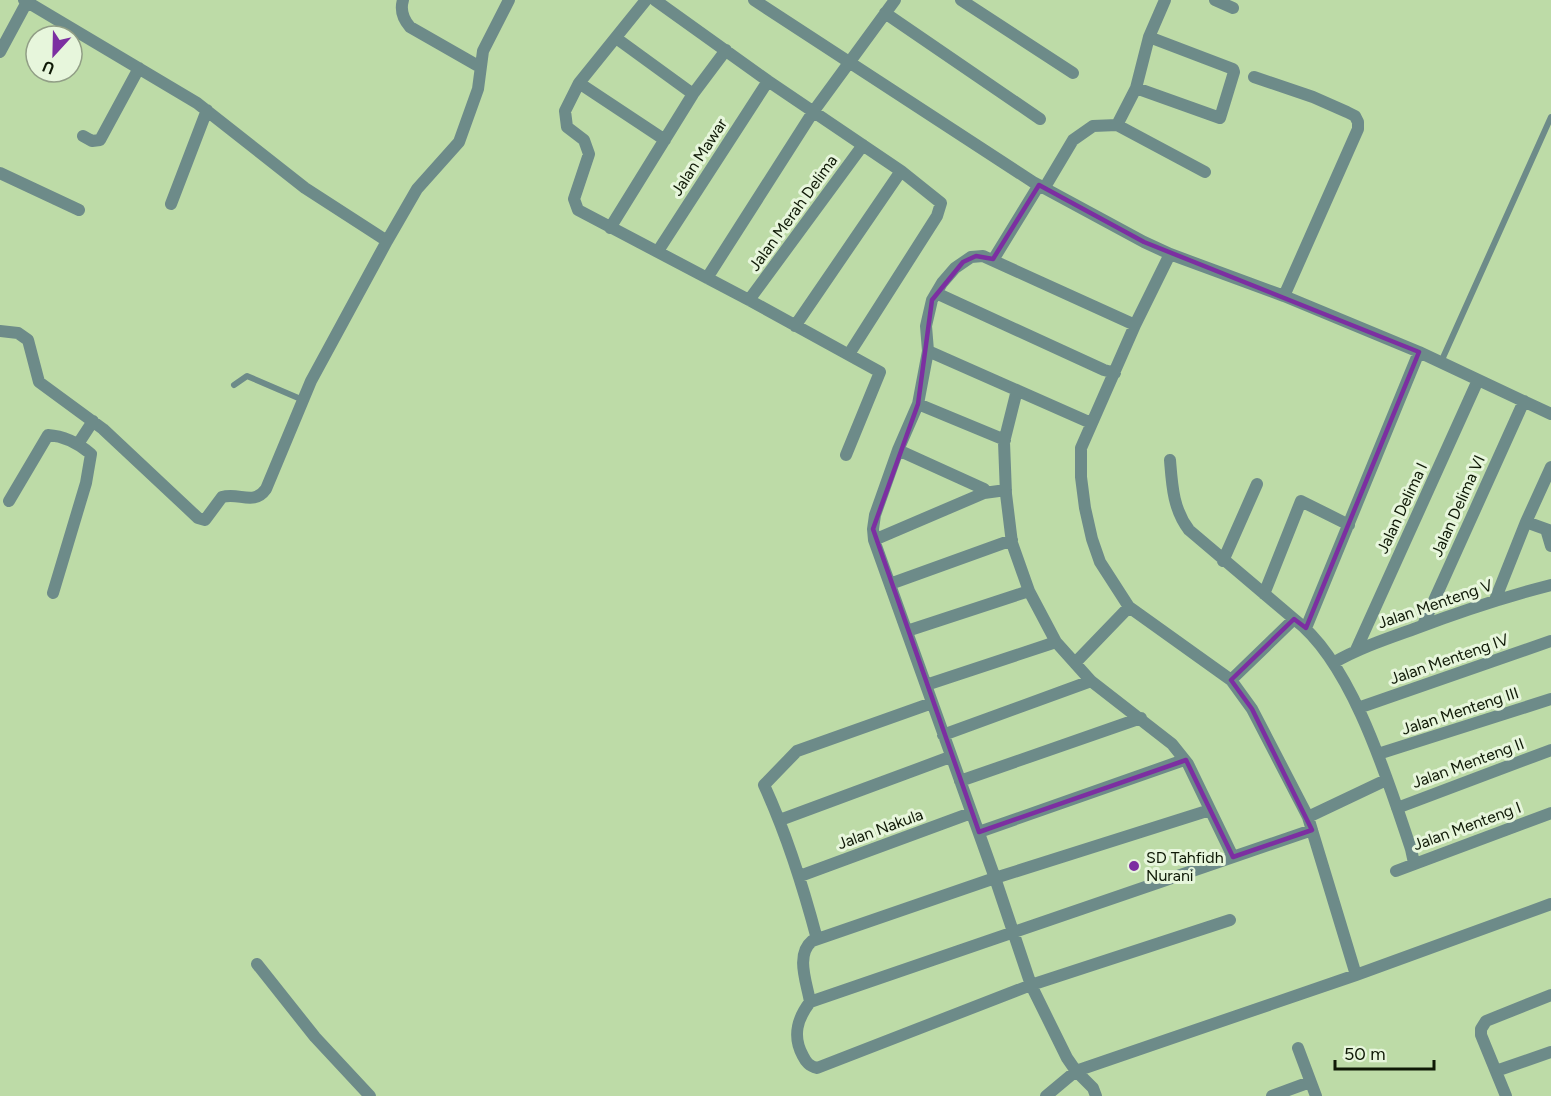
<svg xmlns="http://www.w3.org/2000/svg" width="1551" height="1096" font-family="Figtree,sans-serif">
	<rect width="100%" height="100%" fill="#bddba7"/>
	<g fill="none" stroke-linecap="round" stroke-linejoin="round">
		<path stroke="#6d8b89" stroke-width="6" d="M1441,362L1551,117
			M234,385L247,376L303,400"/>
		<path stroke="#6d8b89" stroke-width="12" d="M403,0C400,10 403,19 410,27L480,67
			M655,0L768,81L901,171L941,203L937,216L849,354
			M754,0L1033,182L1144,242L1170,254L1135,325L1081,448V477L1085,508L1092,539L1100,562L1129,607L1231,680L1252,709L1308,817L1356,975
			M961,0L1073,73
			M1215,0L1233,8
			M885,13L1040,119
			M616,38L693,94
			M0,52L28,0
			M1254,77L1313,97L1347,112L1355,116L1358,122V129L1284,296
			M579,83L646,0
			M1136,88L1220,118L1234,72L1233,69L1149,37
			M1117,125L1205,172
			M83,136L92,141L100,140L139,68
			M665,140L579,83L565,111L567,127L584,140L589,154L574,199L578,210L749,300L880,372L846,455
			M0,173L79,210
			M1045,187L1073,140L1093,126L1117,125L1136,88L1149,37L1165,0
			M171,204L207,110
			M610,228L693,94L726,50
			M387,241L417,189L459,142L478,89L483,51L509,0
			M658,251L768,81
			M1170,254L1284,296L1419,352
			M993,260L1039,185
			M707,278L813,112L895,0
			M936,293L1104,370L1115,373
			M749,300L863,145
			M795,326L901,171
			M0,331L18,333L28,340L39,382L103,429L198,518L205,520L222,497C239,492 254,506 266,489L311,381L387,241L305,188L197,103L24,0
			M928,351L1091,423
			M1017,390L1004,442L1006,494L1012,543L1029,591L1056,642L1091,681L1172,744L1188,764L1233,857L1312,830
			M918,404L1005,440
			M78,444L93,421
			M898,450L984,489V493
			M1170,460C1172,485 1173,509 1189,530L1294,619
			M9,501L48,435C65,436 78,443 91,454L86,483L53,593
			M1526,522L1551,531
			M1546,529L1551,546
			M874,540L984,493L1006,490
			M1223,561L1257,484
			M890,584L1012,540
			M1264,594L1301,501L1349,525
			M1495,600L1526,522L1551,467
			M1423,625L1524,401
			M1306,628L1419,352L1551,414
			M907,631L1029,591
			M1356,650L1478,380
			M1075,663L1129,607
			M1333,663C1359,648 1386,639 1414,629C1459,612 1504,597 1551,585
			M1231,680L1294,619C1352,662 1388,781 1411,849L1414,863
			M926,685L1056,642
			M1358,708L1551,641
			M943,735L1091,681
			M1378,754L1551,699
			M960,781L1141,718
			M1397,808L1551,750
			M1308,817L1386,780
			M780,820L950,757
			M979,832L1184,760
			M1396,871L1551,813
			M800,876L971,813
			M1230,920L1031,985L817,1068C809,1066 806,1062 803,1056C792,1036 797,1019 810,1002L1233,857
			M817,939C803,886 787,835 764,785L797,751L932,703
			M257,964L315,1037L370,1096
			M810,1002C807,983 795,955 812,941L995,878L1210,810
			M1298,1048L1316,1096
			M1496,1071L1551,1052
			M1046,1096L1076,1071L1356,975L1551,904
			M1096,1096L1093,1088L1076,1071L1067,1058L1031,985L995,878L874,540L873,529L875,515L898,450L918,404L928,351L926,326L932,300L942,283L955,268L971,257L983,256L1135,325
			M1272,1096L1310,1082
			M1506,1096L1481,1035V1029L1486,1021L1551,995"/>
	</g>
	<path fill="none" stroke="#7c2fa1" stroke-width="4.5" stroke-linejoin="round" d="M1039,185L1144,242L1419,352L1306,628L1294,619L1231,680L1252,709L1312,830L1233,857L1186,760L979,832L873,529L918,404L932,300L963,262L976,256L993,259Z"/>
	<circle fill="#7c2fa1" stroke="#e7f6dc" stroke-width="2" cx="1134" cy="866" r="6"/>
	<g text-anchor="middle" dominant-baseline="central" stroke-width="6" stroke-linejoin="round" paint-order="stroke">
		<g font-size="16" fill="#0f1906" stroke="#e7f6dc">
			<text transform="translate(699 157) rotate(-57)">Jalan Mawar</text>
			<text transform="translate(793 213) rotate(-54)">Jalan Merah Delima</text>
			<text transform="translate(1458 506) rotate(-66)">Jalan Delima VI</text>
			<text transform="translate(1402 508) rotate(-65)">Jalan Delima I</text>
			<text transform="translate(1435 604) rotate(-19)">Jalan Menteng V</text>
			<text transform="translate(1449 659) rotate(-19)">Jalan Menteng IV</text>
			<text transform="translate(1460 711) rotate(-18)">Jalan Menteng III</text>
			<text transform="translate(1468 763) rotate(-20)">Jalan Menteng II</text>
			<text transform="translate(1467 826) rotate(-20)">Jalan Menteng I</text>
			<text transform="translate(880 829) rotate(-20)">Jalan Nakula</text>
		</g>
		<g font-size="16" fill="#0f1906" stroke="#e7f6dc" text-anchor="start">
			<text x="1146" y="857">SD Tahfidh<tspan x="1146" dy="18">Nurani</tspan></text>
		</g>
	</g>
	<g transform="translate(54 54) rotate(202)"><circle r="28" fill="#e7f6dc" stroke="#919e86" stroke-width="1.5"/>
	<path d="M0-4.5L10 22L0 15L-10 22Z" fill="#7c2fa1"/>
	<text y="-9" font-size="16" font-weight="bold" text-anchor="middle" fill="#0f1906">U</text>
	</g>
	<path d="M1335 1060v9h99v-9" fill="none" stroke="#0f1906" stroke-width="3"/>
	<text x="1344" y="1060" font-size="18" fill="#0f1906" stroke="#e7f6dc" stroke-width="4.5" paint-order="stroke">50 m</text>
</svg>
